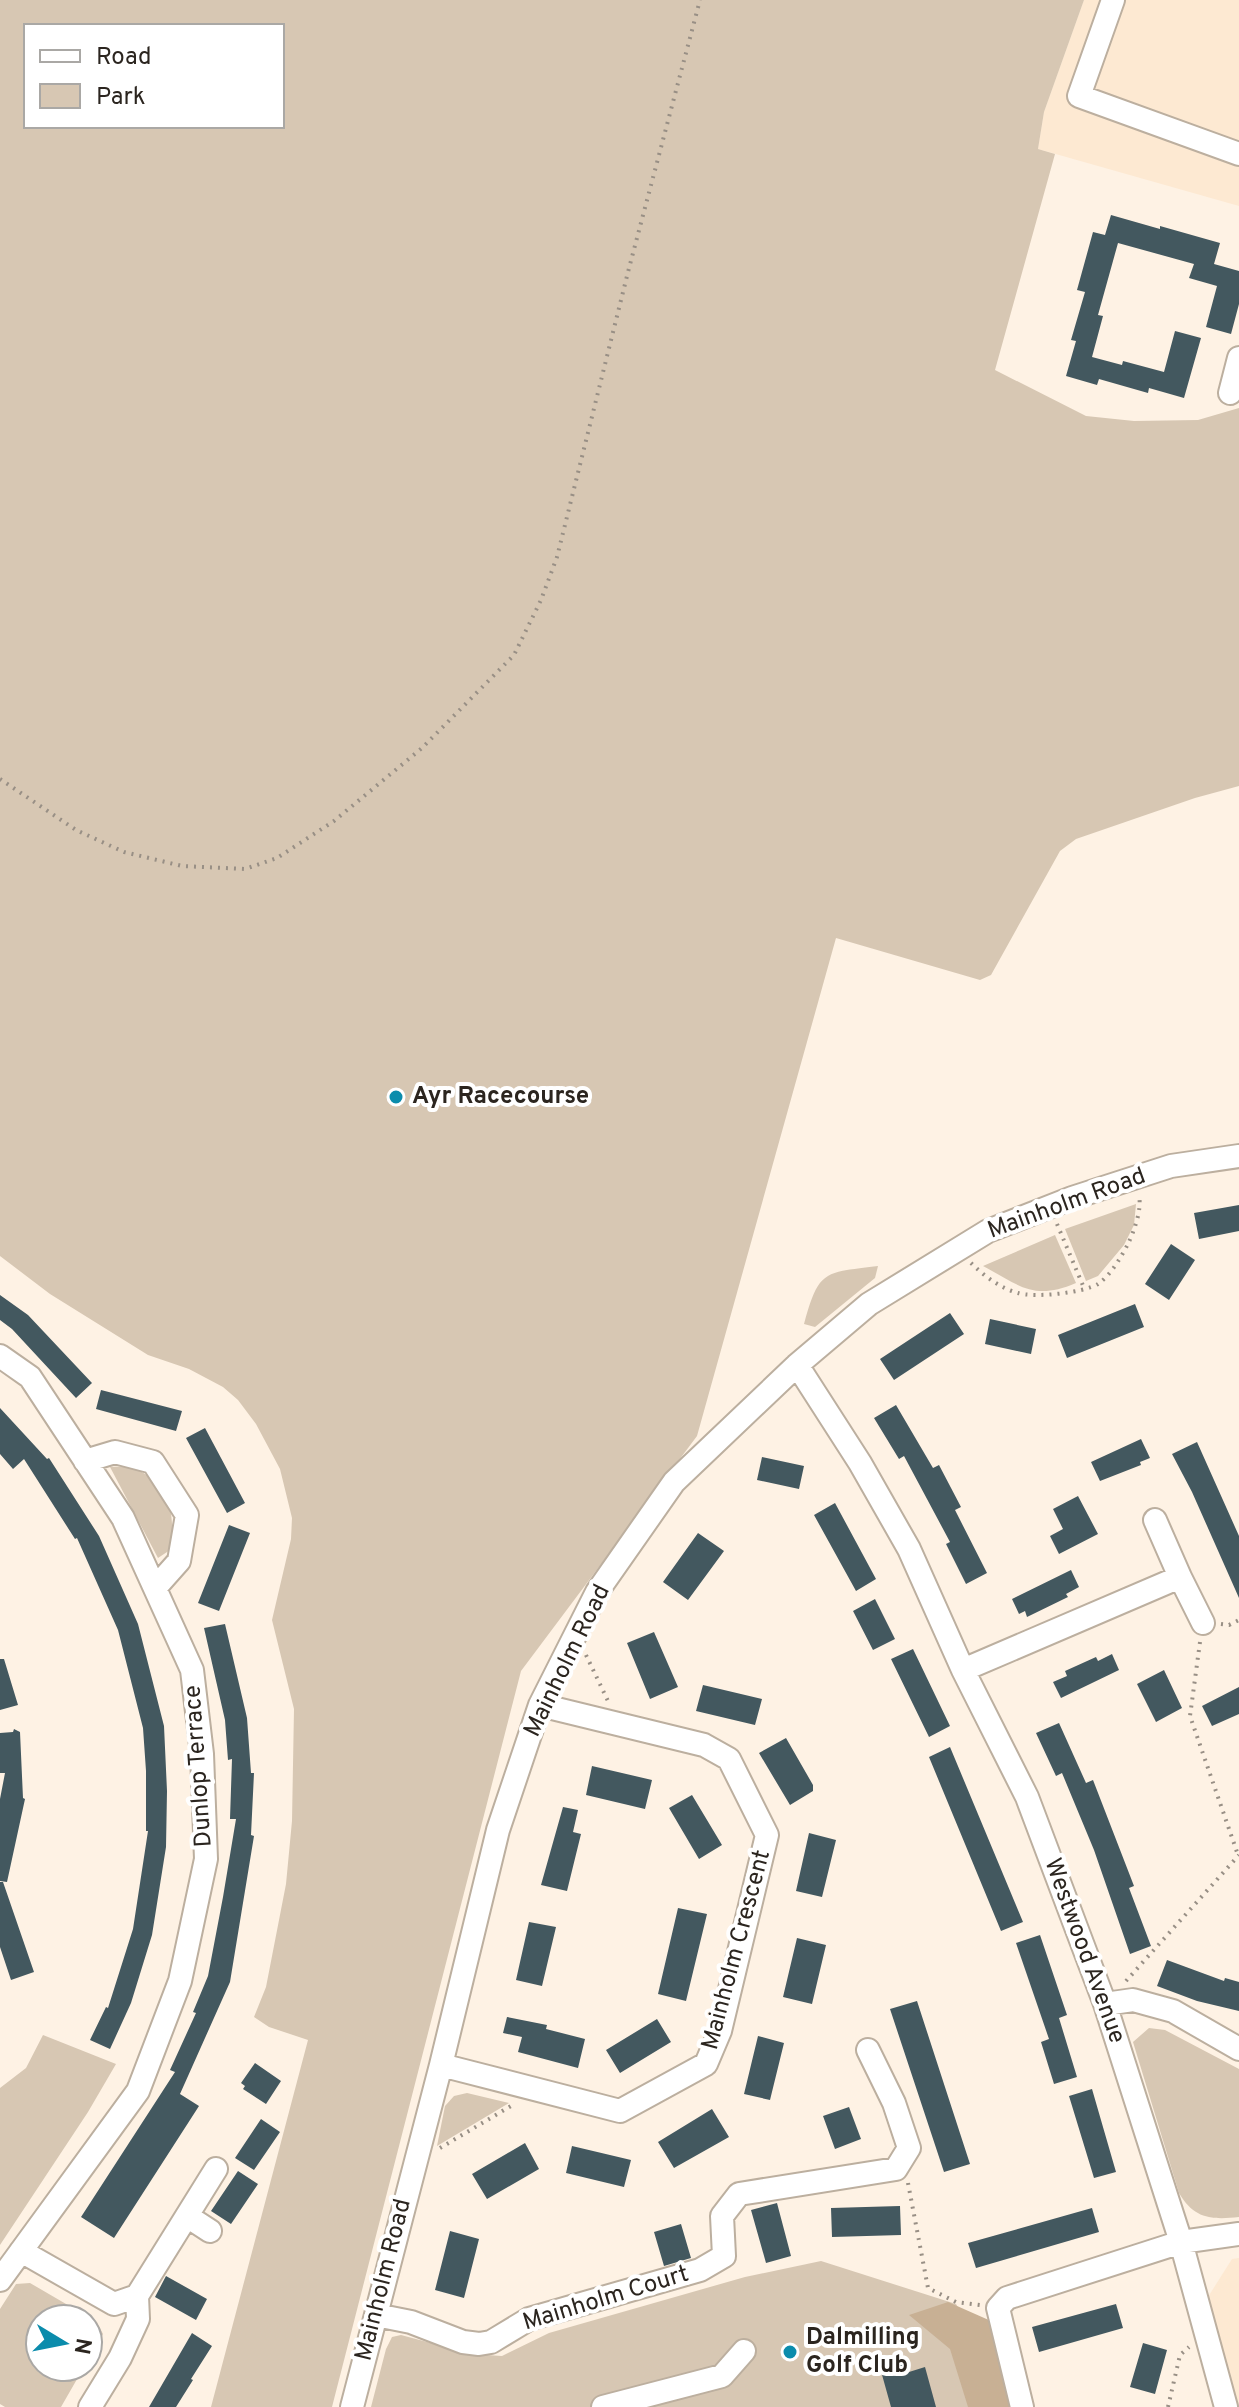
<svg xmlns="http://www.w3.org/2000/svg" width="1239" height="2407" font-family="Overpass,sans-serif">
	<rect width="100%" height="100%" fill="#fef2e4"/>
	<path fill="#fde9d2" d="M1084,0H1239V206L1038,149L1044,112Z
		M1239,2258V2407L1208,2297L1232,2259Z"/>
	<path fill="#d7c7b3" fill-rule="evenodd" d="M0,0H1084L1044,112L1038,149L1055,154L995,370L1086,416L1134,421L1198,420L1239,408V786L1195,798L1076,839L1060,851L991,975L980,980L836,938L697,1436L521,1671L332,2407H211L308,2040L269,2027L254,2017L266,1987L286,1884L292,1821L294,1709L272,1620L291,1539L292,1518L280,1469L256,1424L238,1400L223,1387L189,1369L148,1355L50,1294L0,1256ZM26,26H282V126H26Z
		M1136,1204L1134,1225L1124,1245L1098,1276L1086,1281L1065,1229Z
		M1055,1235L1076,1283C1034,1301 1020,1286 983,1266Z
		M878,1266L875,1278L815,1327L804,1324C819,1269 824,1273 878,1266Z
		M129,1466C168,1481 177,1511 170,1550L158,1558L110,1467Z
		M1149,2028L1165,2030L1239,2069V2217C1212,2220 1194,2219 1179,2193L1133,2042Z
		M43,2035L116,2064L88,2112L0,2245V2088L26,2068Z
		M467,2093L509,2103L437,2146L445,2106L454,2096Z
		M821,2261L956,2304L1015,2407H371L386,2349L392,2337L401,2335L472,2354L502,2356L549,2333L745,2277Z
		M30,2283L97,2322L103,2334L88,2360V2319H40V2367H84L61,2407H5L0,2404V2309L16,2284Z"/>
	<path fill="#c8b094" d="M948,2302L991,2321L1015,2407H968L950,2349L909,2315Z"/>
	<path fill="#43585f" d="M1111,215L1160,229V226L1220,243L1214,264L1239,271V304L1231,334L1206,327L1217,286L1189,278L1194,264L1118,243L1098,315L1103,316L1092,357L1122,365L1123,361L1164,372L1175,331L1201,338L1184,398L1149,388L1148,393L1099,379L1097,385L1066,376L1076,341L1071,340L1085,292L1077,290L1093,232L1105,235Z
		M1239,1205V1231L1199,1239L1194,1213Z
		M1171,1244L1195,1260L1169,1300L1145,1284Z
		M0,1295L28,1315L92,1383L76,1398L12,1329L0,1320Z
		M1135,1304L1144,1327L1067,1358L1058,1335Z
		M950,1313L964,1334L894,1380L880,1359Z
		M990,1319L1036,1329L1031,1354L985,1344Z
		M101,1390L182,1411L176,1431L96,1409Z
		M896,1405L933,1468L939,1465L961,1507L955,1510L987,1573L966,1584L946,1544L950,1542L904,1456L899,1459L874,1418Z
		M0,1408L47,1459L49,1458L99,1536L138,1624L164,1726L167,1791L166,1847L152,1935L131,2003L110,2049L90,2040L106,2007L108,2008L133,1929L148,1831H146V1771L143,1728L118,1630L77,1538L75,1539L24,1459L13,1469L0,1454Z
		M205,1428L245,1503L227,1513L186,1438Z
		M1141,1439L1150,1458L1140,1462L1141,1465L1100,1481L1091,1462Z
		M1197,1442L1239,1536V1598L1192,1492L1172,1454Z
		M762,1457L804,1466L799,1489L757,1480Z
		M1078,1496L1098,1534L1059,1554L1050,1536L1063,1529L1053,1509Z
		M835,1503L876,1579L856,1591L814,1515Z
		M229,1525L250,1533L219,1611L198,1603Z
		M698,1533L724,1551L688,1600L663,1582Z
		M1071,1570L1079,1587L1066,1594L1068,1597L1027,1617L1025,1611L1019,1614L1012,1599Z
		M875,1599L895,1639L873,1650L853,1611Z
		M225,1624L247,1718L251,1773H254L251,1835L254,1836L230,1982L180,2094L199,2106L114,2238L81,2217L175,2072L170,2070L196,2013L193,2012L208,1976L223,1897L236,1819H230L232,1759L228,1760L225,1720L204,1628Z
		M654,1632L678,1687L650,1699L627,1643Z
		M913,1649L950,1726L929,1737L891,1659Z
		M1112,1654L1119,1670L1061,1698L1053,1682L1067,1676L1065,1671L1096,1657L1098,1661Z
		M0,1659H4L18,1705L0,1710Z
		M1164,1670L1182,1708L1156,1722L1137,1684Z
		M703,1685L762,1699L755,1725L696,1711Z
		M1239,1687V1714L1212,1726L1202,1706Z
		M1059,1723L1086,1783L1093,1780L1134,1886L1129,1888L1151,1946L1130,1954L1094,1850L1062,1773L1056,1776L1036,1733Z
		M14,1729L20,1732L23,1798L25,1799L7,1882L0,1881V1799L5,1773H0V1733L13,1732Z
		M786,1738L813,1785V1791L790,1805L759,1753Z
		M950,1747L1023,1922L1001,1931L929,1757Z
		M592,1766L652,1780L645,1809L586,1795Z
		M692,1795L722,1845L699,1859L669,1808Z
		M563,1807L578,1810L573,1832L581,1834L567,1891L541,1885Z
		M809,1833L836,1840L822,1897L796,1891Z
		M0,1882H3L34,1972L11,1980L0,1947Z
		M678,1908L707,1914L686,2001L658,1994Z
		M529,1922L556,1927L542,1986L516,1980Z
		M1040,1935L1067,2015L1059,2018L1077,2077L1054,2084L1041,2042L1049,2039L1016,1943Z
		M797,1938L826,1945L812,2004L783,1997Z
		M1167,1960L1224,1981L1225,1978L1239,1982V2011L1197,2001L1157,1986Z
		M917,2001L970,2164L944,2172L890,2009Z
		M507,2017L547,2025L546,2029L585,2039L578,2068L518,2052L522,2037L503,2033Z
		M657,2019L671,2042L620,2073L606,2050Z
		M758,2036L784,2043L770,2100L744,2094Z
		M255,2063L281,2081L266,2104L243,2089L245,2086L241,2083Z
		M1092,2089L1116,2172L1094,2178L1069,2096Z
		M849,2107L861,2139L835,2149L823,2116Z
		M712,2109L729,2137L674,2168L658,2142Z
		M261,2119L280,2132L254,2170L235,2158Z
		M525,2143L539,2169L487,2199L472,2174Z
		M572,2146L631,2160L624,2187L566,2173Z
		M238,2171L258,2184L231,2224L211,2211Z
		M777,2203L791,2256L766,2263L751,2210Z
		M900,2206L901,2235L832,2237L831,2208Z
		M1092,2208L1099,2232L976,2268L968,2243Z
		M681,2224L691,2258L664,2266L654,2232Z
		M450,2231L479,2239L464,2298L435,2290Z
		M166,2276L207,2299L196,2320L155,2297Z
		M1116,2304L1123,2328L1039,2352L1032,2327Z
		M192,2333L212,2346L191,2379L193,2380L176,2407H149Z
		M1143,2343L1167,2350L1155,2394L1130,2387Z
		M905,2357L909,2372L925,2367L936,2407H891L879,2364Z"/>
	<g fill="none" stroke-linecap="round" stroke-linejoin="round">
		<g stroke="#bcaf9f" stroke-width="26">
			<path id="minor" d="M1113,0L1079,96L1239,154
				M1230,393L1239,358
				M0,1356L30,1377L123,1518L192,1670L202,1754L206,1859L180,1981L138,2091L0,2280
				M797,1365L860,1463L909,1549L963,1670L1027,1797L1105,2004L1181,2242L1226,2407
				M85,1461L115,1452L153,1462L187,1515L179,1561L155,1588
				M1155,1520L1180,1577
				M963,1670L1180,1577L1203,1623
				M1105,2004L1133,2000L1173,2011L1239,2049
				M441,2065L620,2111L706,2064L720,2031L767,1835L729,1759L704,1745L540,1705
				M187,2216L210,2231
				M21,2251L114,2304L137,2296L216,2169
				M376,2315L411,2322L463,2342L479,2344L491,2342L529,2319L700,2270L724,2256L722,2216L739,2194L896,2169L909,2148L894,2103L868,2050
				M90,2407L120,2358L138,2319L137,2296
				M352,2407L441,2065L498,1830L540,1705L597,1592L674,1482L797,1365L869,1304L988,1231L1072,1198L1171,1166L1239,1156
				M603,2407L722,2376L744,2351
				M1022,2407L998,2308L1007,2298L1181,2242L1239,2234"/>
		</g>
		<path stroke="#988f85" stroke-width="4" stroke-dasharray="2 6" stroke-linecap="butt" d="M0,779L76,830L124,852L182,866L245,869L277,858L334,821L422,748L514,655L541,600L557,557L628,272L700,0
			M1057,1224L1084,1288
			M971,1263C984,1276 1000,1288 1018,1293C1034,1298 1083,1293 1098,1284C1111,1275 1121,1257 1128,1244C1134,1231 1142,1210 1139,1196
			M1221,1624L1229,1625L1239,1620
			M1200,1642L1190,1716L1238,1855
			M586,1655L608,1701
			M1126,1981L1239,1855
			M440,2148L511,2106
			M908,2183L928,2288L956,2302L980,2305
			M1168,2407L1180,2355L1189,2347"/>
		<use href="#minor" stroke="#fff" stroke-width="22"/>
	</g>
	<g fill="#0b8cac" stroke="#fff" stroke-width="3">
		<circle cx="396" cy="1097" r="8"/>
		<circle cx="790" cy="2352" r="8"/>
	</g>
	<g text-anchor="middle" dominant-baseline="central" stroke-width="8" stroke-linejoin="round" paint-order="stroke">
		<g font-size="24" font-weight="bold" fill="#2b251f" stroke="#fff" text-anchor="start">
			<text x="412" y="1097">Ayr Racecourse</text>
			<text x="806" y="2338">Dalmilling<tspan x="806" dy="28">Golf Club</tspan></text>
		</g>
		<g font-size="24" fill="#2b251f" stroke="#fff">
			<text transform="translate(1067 1204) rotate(-20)">Mainholm Road</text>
			<text transform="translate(568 1661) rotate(-64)">Mainholm Road</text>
			<text transform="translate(199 1766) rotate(-94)">Dunlop Terrace</text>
			<text transform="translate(737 1950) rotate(-75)">Mainholm Crescent</text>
			<text transform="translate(1084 1951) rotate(70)">Westwood Avenue</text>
			<text transform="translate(384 2280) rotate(-76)">Mainholm Road</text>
			<text transform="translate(606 2299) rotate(-17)">Mainholm Court</text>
		</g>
	</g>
	<rect x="24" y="24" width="260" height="104" fill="#ffffff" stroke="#aaa8a5" stroke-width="2"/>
	<rect x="40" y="50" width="40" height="12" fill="#ffffff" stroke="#aaa8a5" stroke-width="2"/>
	<text x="96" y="64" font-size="24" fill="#2b251f">Road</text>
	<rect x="40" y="84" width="40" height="24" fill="#d7c7b3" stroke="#aaa8a5" stroke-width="2"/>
	<text x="96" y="104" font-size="24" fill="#2b251f">Park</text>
	<g transform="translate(64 2343) rotate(100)"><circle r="38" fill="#ffffff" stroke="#aaa8a5" stroke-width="2"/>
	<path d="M0-6L14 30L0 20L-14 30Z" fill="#0b8cac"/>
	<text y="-12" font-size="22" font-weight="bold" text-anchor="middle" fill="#2b251f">N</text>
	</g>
</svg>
